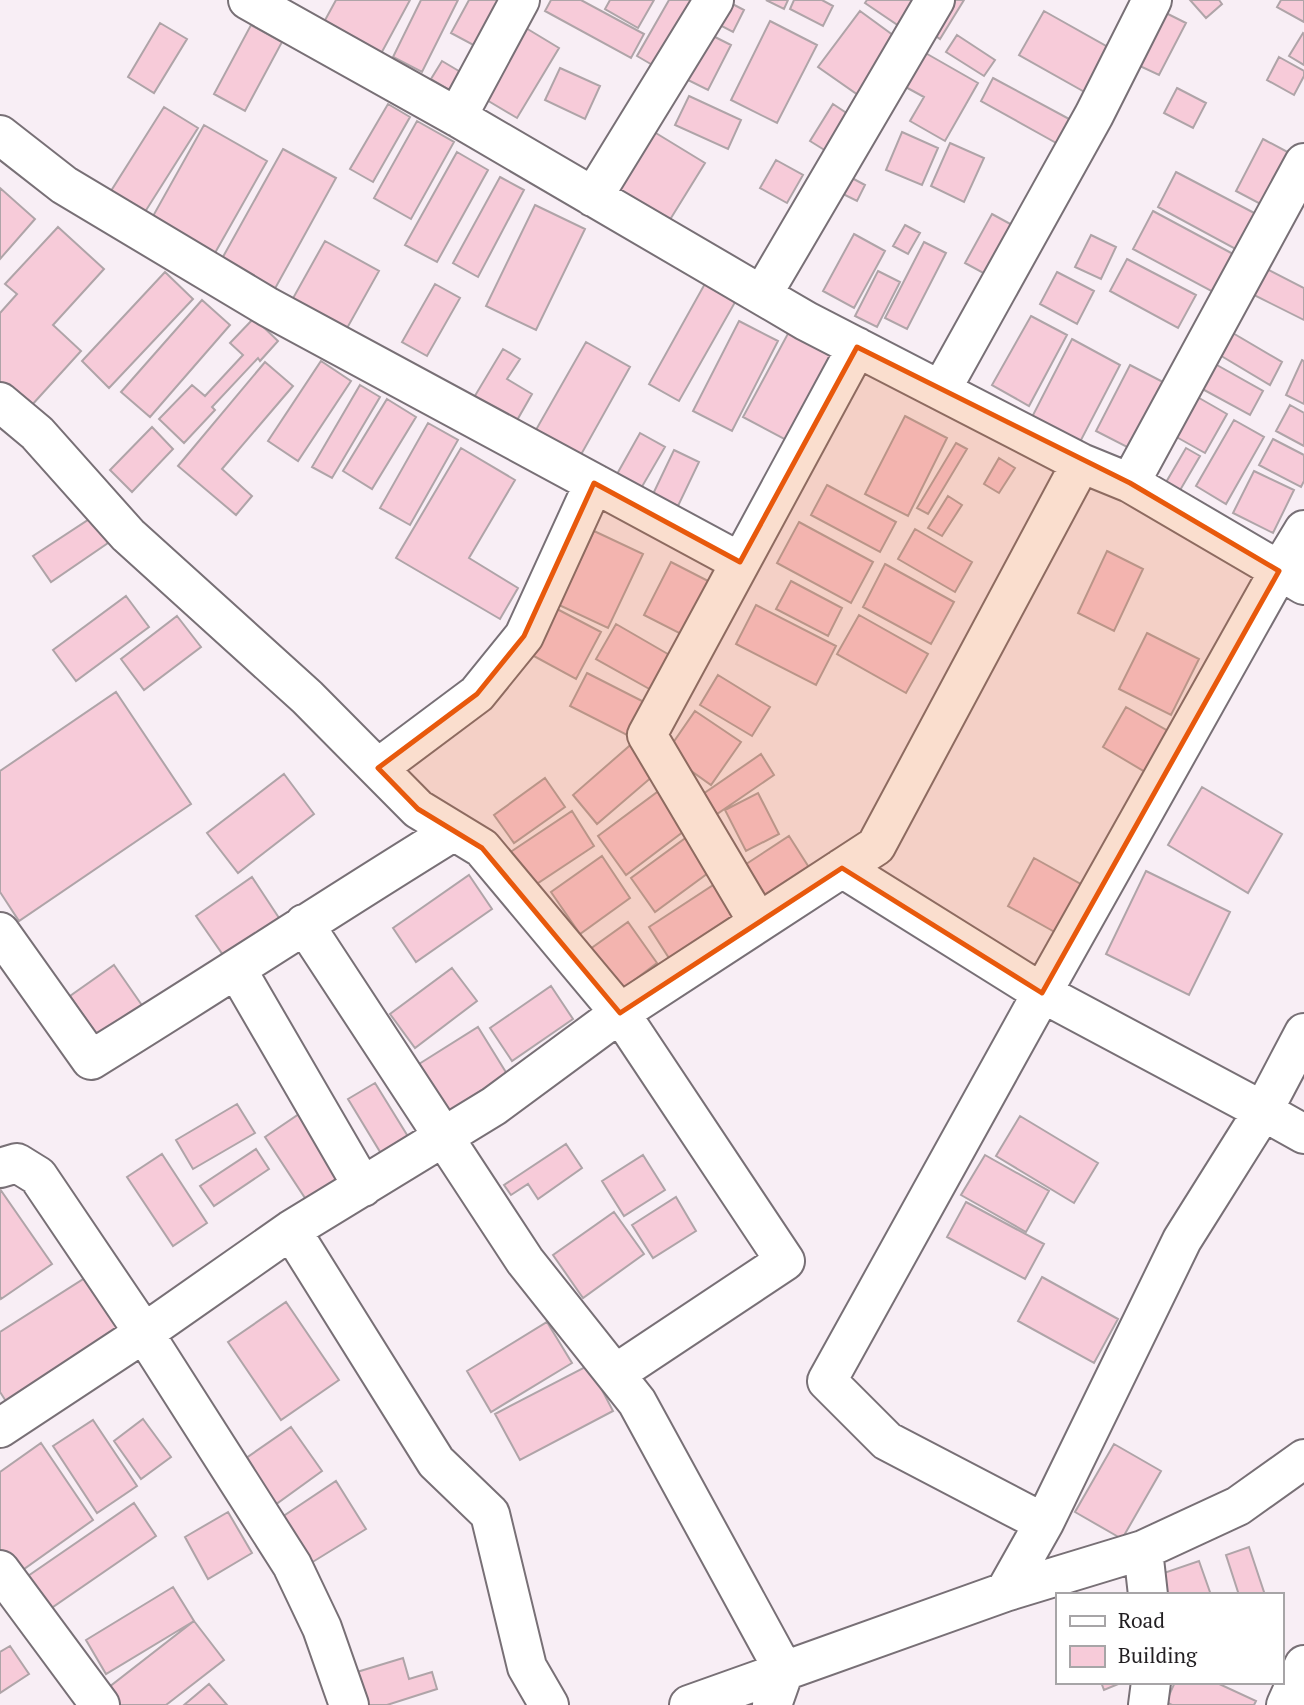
<svg xmlns="http://www.w3.org/2000/svg" width="1304" height="1705" font-family="'PT Serif',serif">
	<rect width="100%" height="100%" fill="#f8eef5"/>
	<path fill="#f7cbd9" stroke="#afa4a8" stroke-width="2" d="M336,0H410L376,63L318,33Z
		M421,0H458L422,72L393,57Z
		M469,0H503L477,47L451,33Z
		M551,0H581L644,34L631,58L545,11Z
		M610,0H654L638,28L605,9Z
		M669,0H701L661,70L637,56Z
		M725,0L744,10L733,32L714,22Z
		M766,0H788L784,9Z
		M794,0H822L833,6L823,26L790,9Z
		M867,0H921L902,28L865,3Z
		M949,0H964L940,39L930,32Z
		M1190,0H1219L1222,4L1206,18Z
		M1281,0H1304V22L1277,7Z
		M1154,7L1186,23L1159,75L1127,60Z
		M860,11L901,41L861,97L818,67Z
		M1044,11L1122,55L1097,99L1019,55Z
		M770,21L817,45L777,123L731,100Z
		M516,22L559,48L517,118L475,93Z
		M160,23L187,39L154,93L128,77Z
		M251,25L282,42L245,111L214,94Z
		M1303,33L1304,34V65L1289,56Z
		M709,34L731,45L708,90L686,79Z
		M957,35L995,60L984,76L946,52Z
		M922,51L978,83L945,141L910,121L924,97L902,85Z
		M1279,57L1304,71V76L1294,95L1267,80Z
		M442,61L474,80L463,98L431,79Z
		M560,68L600,86L585,119L545,100Z
		M993,78L1071,120L1058,144L981,101Z
		M1177,88L1206,103L1193,128L1164,113Z
		M689,96L741,120L728,149L675,125Z
		M388,104L410,117L373,182L350,169Z
		M833,104L857,120L834,156L810,141Z
		M164,107L198,128L138,223L104,202Z
		M417,121L454,142L411,219L374,198Z
		M204,125L267,161L211,260L148,225Z
		M646,127L705,163L663,231L604,196Z
		M902,132L938,148L922,185L886,170Z
		M1263,139L1295,156L1268,208L1236,191Z
		M950,143L984,158L964,202L931,186Z
		M283,149L336,178L272,294L219,264Z
		M457,152L488,170L437,262L405,245Z
		M776,160L803,175L787,203L760,188Z
		M1176,172L1260,216L1241,252L1158,207Z
		M500,177L524,190L478,277L453,263Z
		M850,177L865,185L857,201L841,193Z
		M0,188L35,219L0,259Z
		M535,205L585,229L536,330L486,306Z
		M1153,211L1235,255L1215,293L1133,249Z
		M992,214L1014,226L987,275L965,263Z
		M905,225L920,233L908,254L893,246Z
		M58,227L104,269L53,325L81,351L21,417L0,398V313L17,294L5,284Z
		M854,234L885,251L854,308L823,291Z
		M1091,235L1116,247L1101,279L1075,267Z
		M325,241L379,271L346,330L292,300Z
		M924,242L946,253L907,329L885,318Z
		M1127,259L1196,295L1178,328L1110,291Z
		M1265,268L1304,288V320L1252,294Z
		M878,271L900,282L877,327L855,316Z
		M165,272L193,299L109,388L82,361Z
		M1057,272L1094,291L1077,324L1040,304Z
		M707,280L738,297L679,401L649,384Z
		M435,284L460,298L427,356L402,342Z
		M202,300L230,325L150,417L121,392Z
		M1031,316L1067,335L1029,406L992,385Z
		M254,318L278,341L260,361L258,358L212,407L215,410L184,443L159,419L192,385L205,396L243,355L230,343Z
		M739,321L778,341L732,431L693,411Z
		M791,328L836,352L788,441L743,417Z
		M1226,329L1282,362L1270,385L1213,351Z
		M1072,339L1120,365L1080,442L1032,417Z
		M586,342L630,367L578,460L533,435Z
		M503,349L520,359L507,379L532,394L516,422L467,409Z
		M1208,360L1263,391L1250,415L1195,385Z
		M1302,360L1304,361V404L1286,395Z
		M321,361L351,381L298,461L268,441Z
		M265,362L293,386L222,469L252,496L236,515L178,466Z
		M1130,365L1163,382L1129,448L1096,431Z
		M360,385L380,397L332,478L312,467Z
		M1187,391L1227,414L1205,453L1164,430Z
		M387,399L416,417L372,489L343,471Z
		M1290,405L1304,413V446L1276,431Z
		M905,416L947,438L908,516L865,494Z
		M1234,420L1264,437L1226,504L1196,486Z
		M428,423L458,440L410,525L380,508Z
		M152,427L173,449L132,492L110,470Z
		M640,433L665,447L636,497L612,483Z
		M1273,439L1304,455V481L1301,487L1259,465Z
		M956,443L967,449L928,514L917,508Z
		M461,448L515,480L469,558L518,588L500,619L396,558Z
		M1186,448L1200,456L1179,492L1165,484Z
		M674,450L699,462L678,506L653,494Z
		M999,458L1015,468L999,493L984,484Z
		M1254,471L1294,490L1273,533L1233,513Z
		M827,485L896,522L880,552L811,515Z
		M948,496L962,505L942,536L928,528Z
		M91,518L108,543L51,582L33,556Z
		M799,522L873,562L851,603L777,563Z
		M915,529L972,562L955,592L898,559Z
		M594,531L643,554L608,628L559,605Z
		M1107,551L1143,569L1114,631L1078,613Z
		M671,562L712,583L685,636L644,615Z
		M885,564L954,602L931,644L863,607Z
		M791,581L842,608L828,636L776,609Z
		M126,596L149,627L76,681L53,650Z
		M756,605L836,646L816,685L736,644Z
		M557,609L601,632L576,679L532,655Z
		M859,615L928,654L906,693L837,654Z
		M177,616L201,647L144,690L121,659Z
		M616,624L673,657L653,691L596,659Z
		M1147,633L1199,659L1171,715L1119,689Z
		M587,673L646,703L629,736L570,706Z
		M718,675L770,707L752,736L700,705Z
		M116,692L191,804L19,921L0,892V771Z
		M1126,707L1175,735L1152,776L1103,747Z
		M695,711L741,742L711,785L666,753Z
		M635,741L660,770L597,824L573,795Z
		M761,754L774,775L717,814L703,794Z
		M284,774L314,814L238,873L207,833Z
		M545,778L565,807L514,843L494,815Z
		M668,784L696,822L626,875L598,836Z
		M1202,787L1282,834L1248,893L1168,845Z
		M758,793L779,834L746,851L725,810Z
		M572,811L594,846L529,889L506,855Z
		M695,831L719,865L655,912L631,878Z
		M789,836L817,880L762,915L734,872Z
		M602,856L630,898L580,934L551,892Z
		M1034,858L1086,887L1060,935L1008,906Z
		M1146,871L1230,912L1189,995L1106,954Z
		M469,875L492,909L416,962L393,928Z
		M252,877L285,927L230,965L196,916Z
		M721,880L750,925L678,972L649,927Z
		M628,922L657,963L609,999L579,957Z
		M114,965L148,1014L104,1045L70,996Z
		M452,968L477,1001L415,1048L390,1014Z
		M551,986L573,1019L512,1061L490,1028Z
		M478,1027L507,1074L448,1112L419,1064Z
		M375,1083L412,1143L385,1160L348,1099Z
		M237,1104L255,1133L193,1169L176,1140Z
		M302,1112L344,1175L307,1201L265,1137Z
		M1020,1116L1098,1163L1074,1203L996,1156Z
		M566,1144L582,1168L538,1199L528,1184L511,1195L504,1185Z
		M256,1149L269,1169L214,1206L200,1186Z
		M162,1154L207,1223L173,1246L127,1177Z
		M643,1155L665,1190L624,1216L602,1181Z
		M985,1155L1049,1191L1026,1232L961,1195Z
		M0,1189L52,1264L1,1299L0,1296Z
		M676,1197L696,1231L653,1258L632,1225Z
		M966,1202L1044,1244L1025,1279L947,1237Z
		M614,1212L644,1254L583,1298L553,1255Z
		M1042,1277L1118,1319L1094,1363L1018,1321Z
		M85,1278L134,1354L22,1426L0,1392V1332Z
		M286,1302L339,1380L281,1420L228,1342Z
		M547,1322L572,1363L491,1412L467,1371Z
		M589,1365L613,1411L520,1460L495,1414Z
		M143,1419L171,1457L141,1479L114,1441Z
		M93,1420L137,1486L97,1513L53,1446Z
		M291,1427L322,1471L268,1510L236,1465Z
		M41,1443L93,1520L17,1574L0,1550V1472Z
		M1114,1444L1161,1471L1122,1539L1075,1512Z
		M336,1481L366,1529L311,1563L282,1517Z
		M134,1503L156,1536L50,1609L28,1576Z
		M228,1512L252,1553L208,1579L185,1537Z
		M1249,1547L1265,1595H1239L1226,1555Z
		M1199,1561L1211,1595H1162L1155,1576Z
		M173,1587L194,1621L106,1674L86,1640Z
		M194,1621L224,1660L166,1705H115L104,1691Z
		M10,1646L29,1674L0,1693V1652Z
		M403,1658L409,1679L432,1672L437,1689L387,1705H368L357,1672Z
		M1101,1682H1123L1104,1690Z
		M1175,1682H1215L1256,1701L1254,1705H1172L1166,1702Z
		M209,1684L227,1705H184Z"/>
	<g fill="none" stroke-linecap="round" stroke-linejoin="round">
		<g stroke="#787076" stroke-width="42">
			<path id="minor" d="M248,0L457,117L806,321L1081,463L1130,483L1304,585
				M457,117L520,0
				M0,135L64,185L268,307L740,562
				M593,197L714,0
				M762,295L935,0
				M941,390L1094,115L1152,0
				M0,402L37,433L128,535L307,697L418,809L482,848L620,1013L785,1261L615,1374
				M1130,483L1304,163
				M378,768L477,694L524,636L594,483
				M842,868L1042,993L1279,571L1304,530
				M758,922L647,735L857,347
				M304,924L525,1261L637,1402L784,1671L772,1705
				M0,932L91,1060C213,985 332,906 454,831
				M237,970L363,1187
				M1304,1033L1263,1111L1304,1134
				M0,1168L17,1163L38,1176L144,1333L292,1565L322,1628L349,1705
				M291,1230L436,1462L490,1514L527,1667L549,1705
				M0,1428L144,1333L291,1230L494,1106L620,1013L876,846L1081,463
				M1143,1550L1148,1595
				M0,1570L100,1705
				M1005,1592L1143,1550L1238,1506L1304,1459
				M689,1705L1005,1592L1044,1523L887,1441L827,1381L1042,993L1263,1111L1182,1240L1044,1523
				M1148,1705L1151,1682
				M1286,1705L1304,1665"/>
		</g>
		<use href="#minor" stroke="#fff" stroke-width="38"/>
	</g>
	<path fill="#e8590c" fill-opacity="0.2" stroke="#e8590c" stroke-width="5" stroke-linejoin="round" d="M857,347L1130,483L1279,571L1042,993L842,868L620,1013L482,848L418,809L378,768L477,694L524,636L594,483L740,562Z"/>
	<rect x="1056" y="1593" width="228" height="91" fill="#ffffff" stroke="#a7a5a7" stroke-width="2"/>
	<rect x="1070" y="1616" width="35" height="10" fill="#ffffff" stroke="#a7a5a7" stroke-width="2"/>
	<text x="1118" y="1628" font-size="21" fill="#221f22">Road</text>
	<rect x="1070" y="1646" width="35" height="21" fill="#f7cbd9" stroke="#a7a5a7" stroke-width="2"/>
	<text x="1118" y="1663" font-size="21" fill="#221f22">Building</text>
</svg>
